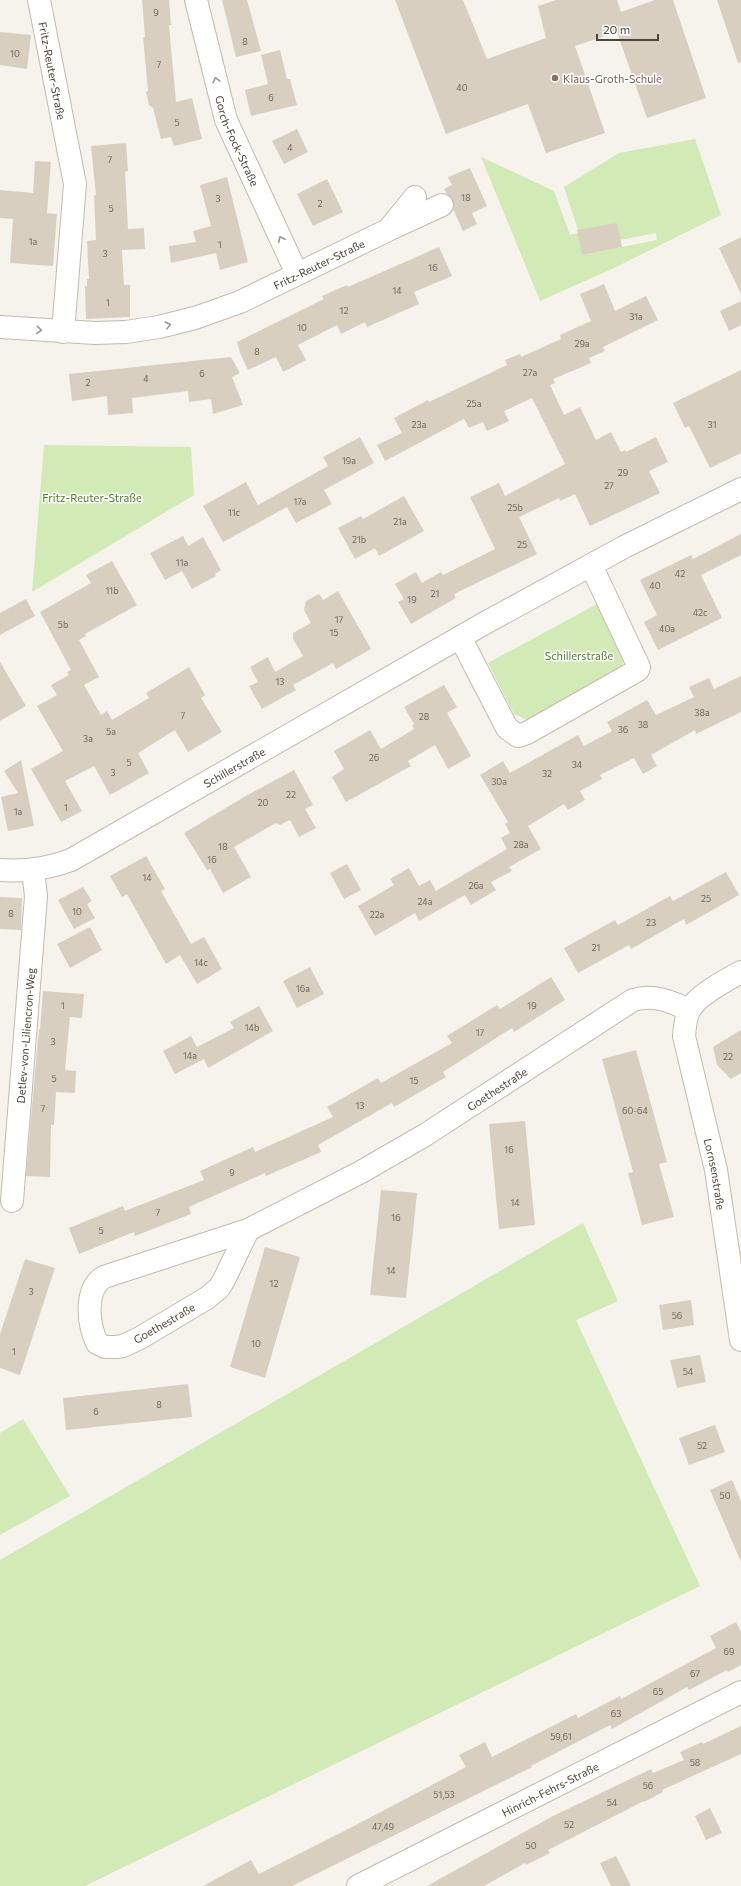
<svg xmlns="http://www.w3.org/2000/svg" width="741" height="1886" font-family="Commissioner,sans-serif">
	<rect width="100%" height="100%" fill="#f6f3ec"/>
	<path fill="#d2eab5" d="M695,139L721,215L612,269L540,301L481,157L554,191L570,235L578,233L582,255L657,240L656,233L620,240L578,230L564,187L619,153Z
		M44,445L191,447L194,495L32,592Z
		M597,604L624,656L621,673L529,721L514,714L488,663Z
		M583,1223L618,1301L576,1320L700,1586L85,1886H0V1560Z
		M23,1419L70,1496L0,1535V1433Z"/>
	<path fill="#d8cfc1" d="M142,0H169L171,25H169L176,102L192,98L202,139L174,146L171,137L161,139L153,108L149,105L146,92L148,91L143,37H145Z
		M222,0H247L261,51L236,57Z
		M395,0H463L487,59L546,38L538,6L556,0H617L621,12L655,0H673L706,98L647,118L617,32L575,46L605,133L546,153L528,104L446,134Z
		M717,0H741V62L738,63Z
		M0,32L31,35L27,69L0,65Z
		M280,50L287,79H290L297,105L251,116L245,90L268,84L261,55Z
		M297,129L308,152L284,164L272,141Z
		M126,143L128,171L125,172L128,229L144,228L145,249L122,250L124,285H130V317L86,319L85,286H87V279H89L87,241L96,240L94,196L96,195L91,146Z
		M35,161L51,162L47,213L57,214L53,266L10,263L13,219L0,218V190L33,193Z
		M470,168L487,206L472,213L477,224L463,231L453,209V200L447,194L444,189L452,185L448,177Z
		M227,177L248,262L220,270L216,253L171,263L169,246L196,242L193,231L211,226L200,185Z
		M327,179L343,212L313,226L297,194Z
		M617,223L622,247L582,255L577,230Z
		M741,237V294L719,248Z
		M439,247L452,276L414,292L419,304L367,327L365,322L341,334L337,325L298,345L306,360L283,372L276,357L248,370L240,353L237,342L324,299L322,296L347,285L348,287Z
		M604,284L615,311L646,296L658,320L603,347L605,351L589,358L591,363L553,379L555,383L550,385L564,415L580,407L596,440L611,432L621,452L625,450L626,452L656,437L668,462L649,471L660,493L590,526L575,494L560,501L559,498L519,517L537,554L454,594L456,598L411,624L398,602L404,599L395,584L416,572L422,583L441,572L443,575L495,549L470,497L499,483L505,496L565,464L532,398L504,411L509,421L487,431L483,422L469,428L464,419L385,461L377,445L402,433L394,418L428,400L429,402L507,365L505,360L520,354L521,357L561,339L560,335L591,321L580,294Z
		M741,301V325L729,331L720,311Z
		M231,357L240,373L232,377L243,405L213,414L211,399L189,402L188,391L132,398L133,413L108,415L107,396L72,401L69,374Z
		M741,370V453L710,468L689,426L685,428L673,403Z
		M360,437L374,463L324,490L332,504L296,523L287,507L223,542L203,506L246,482L258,505L328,466L323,457Z
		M404,496L424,531L379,556L375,548L355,559L338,528L361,516L363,519Z
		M741,534V555L701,575L722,618L658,650L644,622L657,615L640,580L691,555L693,559Z
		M183,536L188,546L203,537L221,570L215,574L216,576L192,589L182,571L165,580L150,553Z
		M112,561L137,605L85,634L86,636L79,640L99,677L84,685L101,715L107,711L112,720L149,698L146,693L189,667L205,695L201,698L222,732L188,752L175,730L138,753L149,773L110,795L94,766L65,781L82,811L61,822L31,769L63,751L37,706L57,695L51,685L69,675L67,672L71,670L40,612L91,583L86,575Z
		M338,591L371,649L336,669L333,663L293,685L296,690L262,709L249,686L258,682L250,667L268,657L275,672L303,656L293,639V633L311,623L304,610L306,601L319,594L323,600Z
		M26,599L35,616L0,635V613Z
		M0,662L26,706L0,721Z
		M741,676V712L696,734L695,730L651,755L657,766L643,774L634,758L600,775L602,779L580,791L585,800L568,810L564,804L528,826L541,849L509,867L512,871L491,882L496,890L471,905L465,895L419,921L415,913L375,936L358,906L394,885L390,879L409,868L419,886L430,880L436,891L507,849L501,838L510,833L505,824L508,822L480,775L503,761L510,773L578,735L584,746L612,731L607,722L647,700L656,715L694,697L689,687L709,678L714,689Z
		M444,685L457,707L447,713L471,756L448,769L435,745L408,761L411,766L346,802L332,777L344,769L334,751L370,730L381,749L414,729L412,725L414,724L404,707Z
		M21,760L34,826L8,831L1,797L18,793L4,771Z
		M294,770L313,805L305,809L316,828L299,837L290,820L280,825L276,823L234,847L251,877L223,893L210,869L207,870L184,833L244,797Z
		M146,856L165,889L161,891L191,944L204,937L222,969L197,984L180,955L166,964L127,894L122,897L110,876Z
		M347,864L361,890L344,899L330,873Z
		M726,872L739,895L686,925L684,919L631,949L629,945L578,973L564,948L615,920L618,925L670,896L673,901Z
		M83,887L92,901L87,904L95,918L74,929L58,900Z
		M0,897L22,898L21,930L0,929Z
		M90,927L102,950L70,968L57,944Z
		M310,967L324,994L297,1008L283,981Z
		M551,977L565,1000L514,1032L512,1028L443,1072L446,1077L394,1107L392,1103L318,1145L321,1152L266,1176L265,1173L189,1207L191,1214L135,1236L134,1232L79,1254L69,1228L123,1206L125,1211L204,1180L200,1171L253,1147L255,1152L333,1117L327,1107L378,1078L381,1083L452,1043L447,1036L497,1005L500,1009Z
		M43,991L84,994L82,1018L70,1017L65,1070L76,1071L75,1093L56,1092L54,1125H51L50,1177L26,1176L36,1061L39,1029H40Z
		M259,1006L273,1031L208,1068L204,1059L175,1074L163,1051L191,1036L197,1047L234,1028L230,1022Z
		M741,1030V1073L731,1079L717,1065L713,1047Z
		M636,1050L667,1162L659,1164L674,1217L642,1225L628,1173L633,1172L602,1059Z
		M525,1121L535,1225L499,1229L489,1124Z
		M381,1190L417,1193L406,1298L370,1295Z
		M265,1247L300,1257L265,1378L230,1367Z
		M25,1259L55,1268L20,1375L0,1368V1334Z
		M691,1300L694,1325L663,1330L659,1305Z
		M700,1355L706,1382L677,1388L670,1360Z
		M188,1384L192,1417L66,1430L63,1398Z
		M715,1425L725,1452L689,1465L679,1438Z
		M732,1480L741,1501V1562L710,1490Z
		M736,1622L741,1632V1665L728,1672L727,1670L689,1690L687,1687L612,1729L610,1725L531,1766L532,1767L292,1886H203L251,1860L259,1874L354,1826L466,1767L459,1755L485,1742L492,1757L576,1714L578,1718L620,1696L621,1699L716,1648L710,1636Z
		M741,1726V1754L662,1790L663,1792L644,1802V1801L548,1850L550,1853L526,1865L525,1863L484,1886H427L553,1816L651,1769L653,1773L684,1760L680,1752L702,1742L703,1744Z
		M710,1808L722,1833L706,1840L695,1816Z
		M616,1856L631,1886H611L600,1863Z"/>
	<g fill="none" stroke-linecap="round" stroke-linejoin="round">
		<g stroke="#c2bbae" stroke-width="24">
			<g id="street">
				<path id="s1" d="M39,0L75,184L63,332"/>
				<path id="s2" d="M196,0L226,120L297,274"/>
				<path d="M392,228L442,205"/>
				<path id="s3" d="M0,327L95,333L126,332L159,327L195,318L240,302L388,230L415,197"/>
				<path d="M460,637L507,728L518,736L527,733L638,670L639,667L591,565"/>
				<path id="s4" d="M0,870C26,872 47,869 71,860L485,623L624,547L741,489"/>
				<path id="s5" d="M741,972C726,980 696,996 689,1011C685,1019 685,1028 684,1036L716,1170L741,1340"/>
				<path id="s6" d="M12,1201L36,896L33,871"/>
				<path id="s7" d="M248,1230L224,1280L219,1288L207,1298L140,1338L123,1346L116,1347H105L97,1343C88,1324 84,1289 104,1277L248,1230L361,1172L425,1135L633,1000C654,994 670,1001 689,1010"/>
				<path id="s8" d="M358,1886L741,1692"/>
			</g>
		</g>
		<use href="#street" stroke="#fff" stroke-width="22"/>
	</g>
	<defs><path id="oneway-chevron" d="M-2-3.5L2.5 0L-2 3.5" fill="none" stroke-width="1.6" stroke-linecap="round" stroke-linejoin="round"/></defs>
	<g stroke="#9c9892">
		<use href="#oneway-chevron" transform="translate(216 80) rotate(-104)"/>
		<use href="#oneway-chevron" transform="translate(281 239) rotate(-115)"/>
		<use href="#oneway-chevron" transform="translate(168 325) rotate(-14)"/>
		<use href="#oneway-chevron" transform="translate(39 330) rotate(5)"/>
	</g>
	<circle fill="#8d6e63" stroke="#fff" stroke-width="1.5" cx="555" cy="78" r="4"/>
	<g text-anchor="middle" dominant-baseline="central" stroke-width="3" stroke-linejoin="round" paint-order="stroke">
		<g font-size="9" fill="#6e675b">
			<text x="156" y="12">9</text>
			<text x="245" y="41">8</text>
			<text x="15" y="53">10</text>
			<text x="159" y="64">7</text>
			<text x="462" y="87">40</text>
			<text x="271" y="97">6</text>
			<text x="177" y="122">5</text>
			<text x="290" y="147">4</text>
			<text x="110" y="159">7</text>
			<text x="466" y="197">18</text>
			<text x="218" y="198">3</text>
			<text x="320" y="203">2</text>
			<text x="111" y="208">5</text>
			<text x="33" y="241">1a</text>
			<text x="220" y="244">1</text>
			<text x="105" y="253">3</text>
			<text x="433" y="267">16</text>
			<text x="397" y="290">14</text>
			<text x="108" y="302">1</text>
			<text x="344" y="310">12</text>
			<text x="636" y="316">31a</text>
			<text x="302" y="327">10</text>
			<text x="582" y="343">29a</text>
			<text x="257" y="351">8</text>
			<text x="530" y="372">27a</text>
			<text x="202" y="373">6</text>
			<text x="146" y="378">4</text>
			<text x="88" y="382">2</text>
			<text x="474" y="403">25a</text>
			<text x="419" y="424">23a</text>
			<text x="712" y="424">31</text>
			<text x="349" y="460">19a</text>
			<text x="623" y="472">29</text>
			<text x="609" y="485">27</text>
			<text x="300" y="501">17a</text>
			<text x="515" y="507">25b</text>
			<text x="234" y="512">11c</text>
			<text x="400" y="521">21a</text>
			<text x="359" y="539">21b</text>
			<text x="522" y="544">25</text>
			<text x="182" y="562">11a</text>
			<text x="680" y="573">42</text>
			<text x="655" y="585">40</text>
			<text x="112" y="590">11b</text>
			<text x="435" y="593">21</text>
			<text x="412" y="599">19</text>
			<text x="700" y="612">42c</text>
			<text x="339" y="619">17</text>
			<text x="63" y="624">5b</text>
			<text x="667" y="628">40a</text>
			<text x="334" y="632">15</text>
			<text x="280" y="681">13</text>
			<text x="702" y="712">38a</text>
			<text x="183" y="715">7</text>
			<text x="424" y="716">28</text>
			<text x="643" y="724">38</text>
			<text x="623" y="729">36</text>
			<text x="111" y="731">5a</text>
			<text x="88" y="738">3a</text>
			<text x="374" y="757">26</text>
			<text x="129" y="762">5</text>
			<text x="577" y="764">34</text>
			<text x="113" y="772">3</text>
			<text x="547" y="773">32</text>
			<text x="499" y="781">30a</text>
			<text x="291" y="794">22</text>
			<text x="263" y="802">20</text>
			<text x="66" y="807">1</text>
			<text x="18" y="811">1a</text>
			<text x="521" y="844">28a</text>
			<text x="223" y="846">18</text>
			<text x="212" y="859">16</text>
			<text x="147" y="877">14</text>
			<text x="476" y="885">26a</text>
			<text x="706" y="898">25</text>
			<text x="425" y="901">24a</text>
			<text x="77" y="911">10</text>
			<text x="11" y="913">8</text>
			<text x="377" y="914">22a</text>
			<text x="651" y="922">23</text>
			<text x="596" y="947">21</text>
			<text x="201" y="962">14c</text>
			<text x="303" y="988">16a</text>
			<text x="63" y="1005">1</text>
			<text x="532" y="1005">19</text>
			<text x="252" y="1027">14b</text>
			<text x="480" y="1032">17</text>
			<text x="53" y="1041">3</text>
			<text x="190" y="1055">14a</text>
			<text x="728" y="1056">22</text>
			<text x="54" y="1078">5</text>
			<text x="414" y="1080">15</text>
			<text x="360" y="1105">13</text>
			<text x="43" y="1108">7</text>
			<text x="635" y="1110">60-64</text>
			<text x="509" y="1149">16</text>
			<text x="232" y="1172">9</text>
			<text x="515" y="1202">14</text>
			<text x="158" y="1212">7</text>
			<text x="396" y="1217">16</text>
			<text x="101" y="1230">5</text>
			<text x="391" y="1270">14</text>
			<text x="274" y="1283">12</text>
			<text x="31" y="1291">3</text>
			<text x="677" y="1315">56</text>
			<text x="256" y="1343">10</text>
			<text x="14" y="1351">1</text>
			<text x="688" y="1371">54</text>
			<text x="159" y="1404">8</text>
			<text x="96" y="1411">6</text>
			<text x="702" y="1445">52</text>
			<text x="725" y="1495">50</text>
			<text x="729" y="1651">69</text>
			<text x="695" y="1673">67</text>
			<text x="658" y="1691">65</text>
			<text x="616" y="1713">63</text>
			<text x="561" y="1736">59,61</text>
			<text x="695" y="1762">58</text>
			<text x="648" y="1785">56</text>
			<text x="444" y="1794">51,53</text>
			<text x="612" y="1802">54</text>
			<text x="569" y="1824">52</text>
			<text x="383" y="1826">47,49</text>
			<text x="531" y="1845">50</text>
		</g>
		<g font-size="11" fill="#4b4439" stroke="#fff">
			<text stroke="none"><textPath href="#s1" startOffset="72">Fritz-Reuter-Straße</textPath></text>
			<text stroke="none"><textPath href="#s2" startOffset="147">Gorch-Fock-Straße</textPath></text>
			<text stroke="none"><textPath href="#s3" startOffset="332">Fritz-Reuter-Straße</textPath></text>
			<text stroke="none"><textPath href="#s4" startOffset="260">Schillerstraße</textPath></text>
			<text stroke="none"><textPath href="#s6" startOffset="166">Detlev-von-Liliencron-Weg</textPath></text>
			<text stroke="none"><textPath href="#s7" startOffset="714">Goethestraße</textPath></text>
			<text stroke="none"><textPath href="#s5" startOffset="233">Lornsenstraße</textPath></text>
			<text transform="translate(164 1323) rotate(-30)">Goethestraße</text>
			<text stroke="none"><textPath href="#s8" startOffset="215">Hinrich-Fehrs-Straße</textPath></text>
		</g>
		<g font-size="11" fill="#785e54" stroke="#fff" text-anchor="start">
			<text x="563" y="78">Klaus-Groth-Schule</text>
		</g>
		<g font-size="11" fill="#4a7f2a" stroke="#fff">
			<text x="92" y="497">Fritz-Reuter-Straße</text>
			<text x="579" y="655">Schillerstraße</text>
		</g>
	</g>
	<path d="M597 34v6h61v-6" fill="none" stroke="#4b4439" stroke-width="2"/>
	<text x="603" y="34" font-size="12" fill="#4b4439" stroke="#ffffff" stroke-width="3" paint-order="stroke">20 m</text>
</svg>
